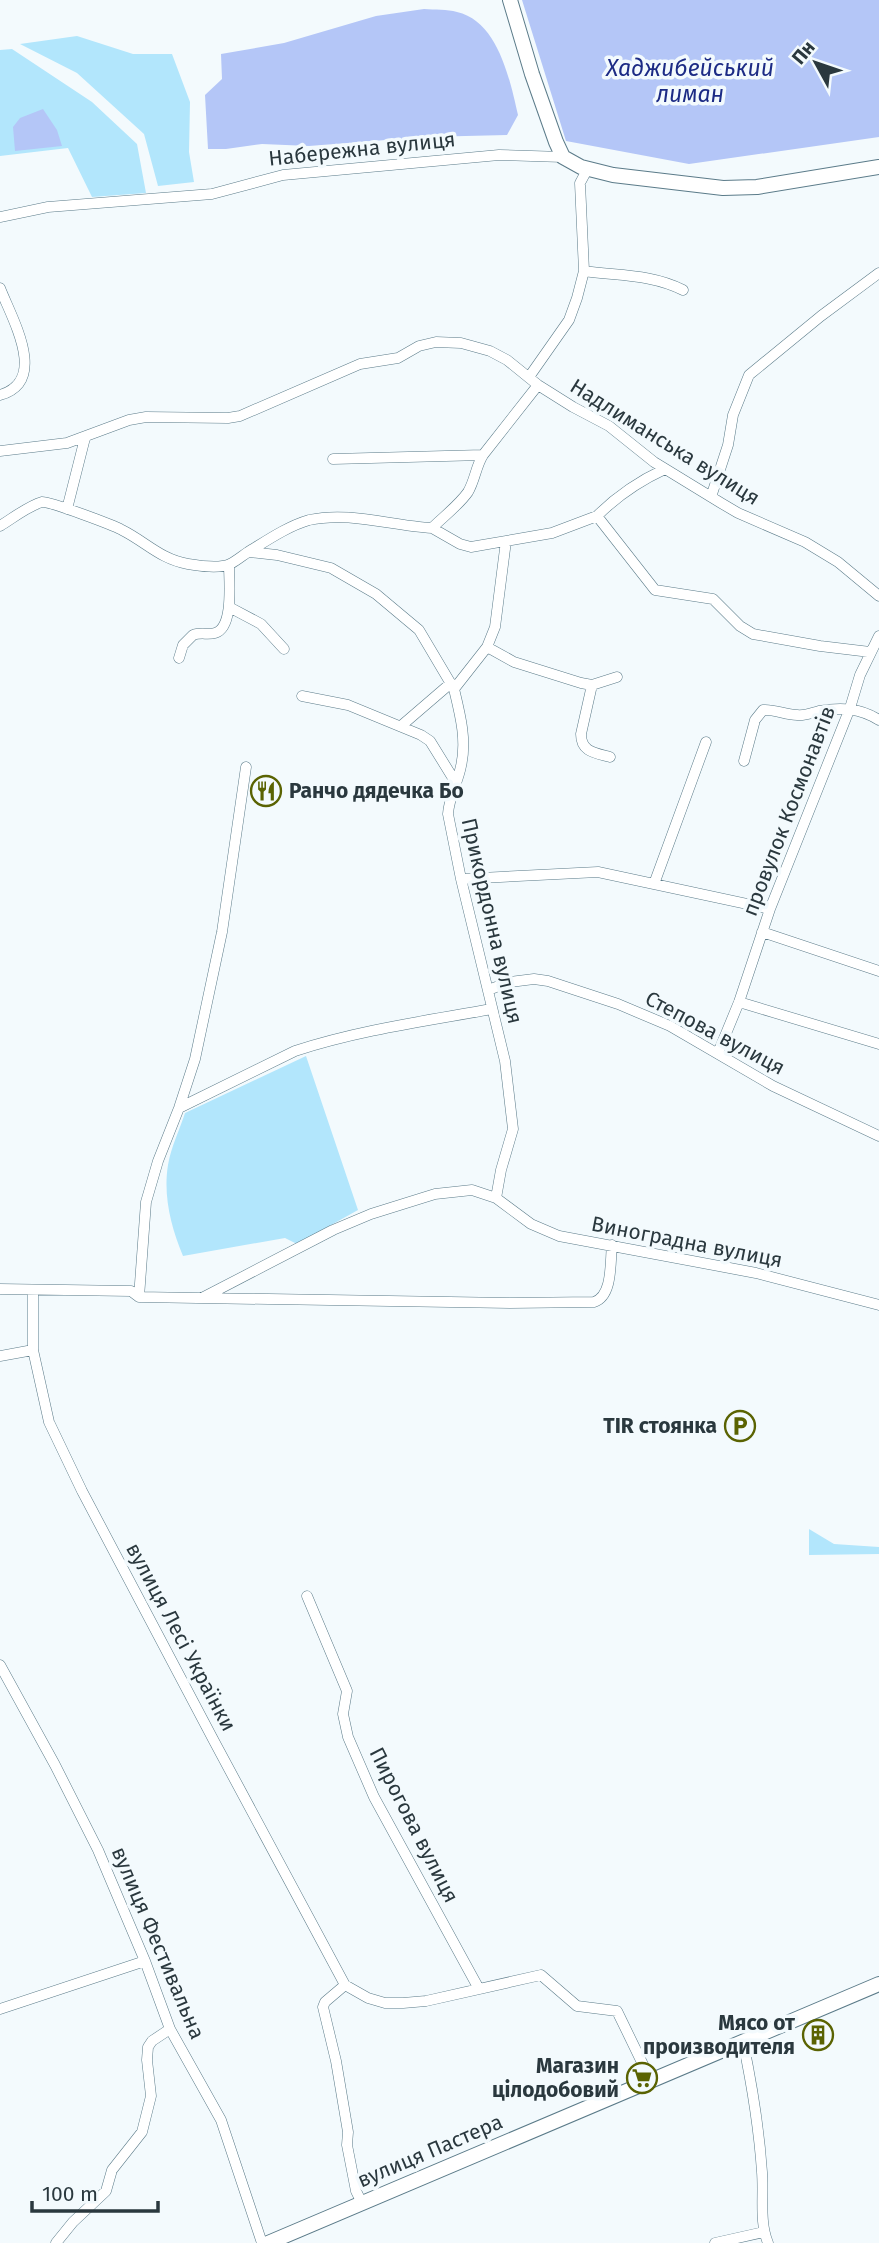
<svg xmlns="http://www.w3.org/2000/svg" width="879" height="2243" font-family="'Fira Sans',sans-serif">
	<rect width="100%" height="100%" fill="#f3fafd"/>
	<path fill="#b2e6fc" d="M77,36L133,54H172L190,102L189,152L194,182L158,186L144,134L77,73L20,44Z
		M12,49L92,102L137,144L146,193L92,197L68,148L0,156V50Z
		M306,1056L358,1210L297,1244L285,1238L183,1256C171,1227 163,1196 168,1165C171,1147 180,1129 185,1113Z
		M809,1529L834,1544L879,1547V1554L809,1555Z"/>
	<path fill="#b4c6f7" d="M522,0H879V137L689,164L566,141Z
		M424,9C435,10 447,9 457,12C498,21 510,80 518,115L507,135L424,137L309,146L262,144L226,149H208L205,95L222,79L221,54L284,43L376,16Z
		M43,109L57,130L62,146L15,151L13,127L20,118Z"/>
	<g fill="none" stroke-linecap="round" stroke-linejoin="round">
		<g stroke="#5b7b89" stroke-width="11">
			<path id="street" d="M0,217L48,207L212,194L283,175L499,155L563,157
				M584,271C619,276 651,274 683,290
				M0,288C12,319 49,381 0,395
				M529,377L569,320L577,298L584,271L580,183L587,170
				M0,451L67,443L129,420L146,417L228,418L240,416L360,364L398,358L419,346L436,342L461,343L490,351L507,360L538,385L573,407L609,426L654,462L721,503L738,513L805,542L838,562L879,596
				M333,459L483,455
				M711,497L728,445L733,415L749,375L821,316L879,273
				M67,509L85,438
				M597,516C618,495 639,481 665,469
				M0,526C13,518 28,506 42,502C49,501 113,525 122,530C146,542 160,559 188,564C200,566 219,569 230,564C236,561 242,556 248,552C266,541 288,526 309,520C350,511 391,526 432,528C443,517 459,505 468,492C475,480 476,466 483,455L538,385
				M432,528L460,544L471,547L552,533L597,516L655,590L713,599L740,626L753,634L820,646L870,652
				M249,552L277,555L331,568L376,594L419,630L454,689
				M229,607L261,624L284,649
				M487,647L514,662L581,683L592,685L617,677
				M179,658L183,645L193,635C200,632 208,635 215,633C234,628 229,581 229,565
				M592,685L581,734C581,752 595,753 610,757
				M302,696L348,705L421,735L430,741L456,783
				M401,726L451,683
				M744,761L755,720L763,710C775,709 785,715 797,715C804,716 812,713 819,711C841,707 860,708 879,720
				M461,879L598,872L770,909
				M654,884L706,742
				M762,932L879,971
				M488,990L510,982L534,979L548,981L618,1004L670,1026L773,1086L879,1136
				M739,1002L879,1044
				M718,1053L739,1002L770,909L850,708L860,675L879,636
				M179,1108L295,1051C359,1030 426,1021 492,1009
				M496,1198L501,1170L513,1129L505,1061L461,879L448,814C449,797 458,782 461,766C467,740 460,714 454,689L487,647L495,627L506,541
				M0,1289L131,1291L139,1297L510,1303L594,1302C613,1296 610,1262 612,1245
				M33,1291V1350L49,1422L82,1491L214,1741L345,1985
				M139,1297L146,1202L158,1161L179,1108L195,1059L222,932L246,767
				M202,1298L333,1230L371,1214L435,1194L472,1190L496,1198L531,1224L559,1236L756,1273L879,1305
				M0,1356L33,1350
				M307,1596L347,1691L343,1714L348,1737L374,1797L479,1989
				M0,1665L55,1765L98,1850L145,1961L170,2029L221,2120L262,2243
				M0,2009L145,1961
				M743,2042C752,2085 759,2128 762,2172C764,2196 759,2221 768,2243
				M362,2203L356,2191L347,2145L348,2132L336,2061L323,2007L325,2002L345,1985L368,1998L385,2003H403L426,2001L541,1975L577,2006L617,2011L651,2081
				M56,2243L73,2222L106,2191L112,2170L142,2132L151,2096L147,2060L148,2047L152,2041L170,2029
				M715,2243L764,2232"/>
		</g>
		<g stroke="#5b7b89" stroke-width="16">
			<path id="secondary" d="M510,0L532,74L556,142L563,157L581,167L613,175L723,188L757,187L879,167
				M268,2243L879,1984"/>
		</g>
		<use href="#street" stroke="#fff" stroke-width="10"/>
		<use href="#secondary" stroke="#fff" stroke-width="14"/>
	</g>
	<defs>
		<g id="restaurant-ring" transform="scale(1.575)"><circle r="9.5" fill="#f3fafd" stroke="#5a6302" stroke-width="1.5"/><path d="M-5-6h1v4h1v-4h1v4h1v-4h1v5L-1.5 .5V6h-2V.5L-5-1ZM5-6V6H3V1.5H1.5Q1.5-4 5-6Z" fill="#5a6302"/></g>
		<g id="parking-ring" transform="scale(1.575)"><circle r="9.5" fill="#f3fafd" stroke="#5a6302" stroke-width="1.5"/><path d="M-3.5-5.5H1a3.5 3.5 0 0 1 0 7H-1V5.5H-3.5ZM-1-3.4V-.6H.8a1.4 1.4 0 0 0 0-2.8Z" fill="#5a6302"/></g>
		<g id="building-ring" transform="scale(1.575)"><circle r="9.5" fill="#f3fafd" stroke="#5a6302" stroke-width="1.5"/><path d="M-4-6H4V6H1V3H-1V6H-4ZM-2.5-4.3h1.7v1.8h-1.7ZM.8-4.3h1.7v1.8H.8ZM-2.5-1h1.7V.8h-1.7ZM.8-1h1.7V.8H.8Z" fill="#5a6302"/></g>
		<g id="supermarket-ring" transform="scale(1.575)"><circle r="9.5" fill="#f3fafd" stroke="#5a6302" stroke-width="1.5"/><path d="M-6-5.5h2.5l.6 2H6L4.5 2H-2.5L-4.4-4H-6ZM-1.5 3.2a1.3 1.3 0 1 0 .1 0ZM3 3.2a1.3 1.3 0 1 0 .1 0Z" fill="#5a6302"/></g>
	</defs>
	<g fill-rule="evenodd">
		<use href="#restaurant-ring" x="266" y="791"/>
		<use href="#parking-ring" x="740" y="1426"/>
		<use href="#building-ring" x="818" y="2035"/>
		<use href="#supermarket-ring" x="642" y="2078"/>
	</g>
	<g text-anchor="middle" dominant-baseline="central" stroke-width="7" stroke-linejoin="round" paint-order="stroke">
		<g font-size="21" fill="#2a383e" stroke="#f3fafd">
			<text transform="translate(362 149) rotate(-6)">Набережна вулиця</text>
			<text transform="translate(665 442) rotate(32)">Надлиманська вулиця</text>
			<text transform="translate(789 811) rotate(-69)">провулок Космонавтів</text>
			<text transform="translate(492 921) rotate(77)">Прикордонна вулиця</text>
			<text transform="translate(715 1033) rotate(28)">Степова вулиця</text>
			<text transform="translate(687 1242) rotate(11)">Виноградна вулиця</text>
			<text transform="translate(181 1637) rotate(62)">вулиця Лесі Українки</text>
			<text transform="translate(414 1825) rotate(63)">Пирогова вулиця</text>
			<text transform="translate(158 1943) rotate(67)">вулиця Фестивальна</text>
			<text transform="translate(430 2151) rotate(-23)">вулиця Пастера</text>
		</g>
		<g font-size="21" font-weight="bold" fill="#2a383e" stroke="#f3fafd" text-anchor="end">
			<text x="289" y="791" text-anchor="start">Ранчо дядечка Бо</text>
			<text x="717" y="1426">TIR стоянка</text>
			<text x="795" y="2023">Мясо от<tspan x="795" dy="24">производителя</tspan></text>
			<text x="619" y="2066">Магазин<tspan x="619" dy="24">цілодобовий</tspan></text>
		</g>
		<g font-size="23" font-style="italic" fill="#1c2b85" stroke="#f3fafd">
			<text x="690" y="68">Хаджибейський<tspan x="690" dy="26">лиман</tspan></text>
		</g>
	</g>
	<g transform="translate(816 63) rotate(310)" stroke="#f3fafd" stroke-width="5" paint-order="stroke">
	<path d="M0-5L12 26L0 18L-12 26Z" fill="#2a383e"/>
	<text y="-10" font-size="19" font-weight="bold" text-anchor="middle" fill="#2a383e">Пн</text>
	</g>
	<path d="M32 2201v10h126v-10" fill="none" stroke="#2a383e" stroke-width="3.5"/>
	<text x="42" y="2201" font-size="21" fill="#2a383e" stroke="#f3fafd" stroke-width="5" paint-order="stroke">100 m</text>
</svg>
